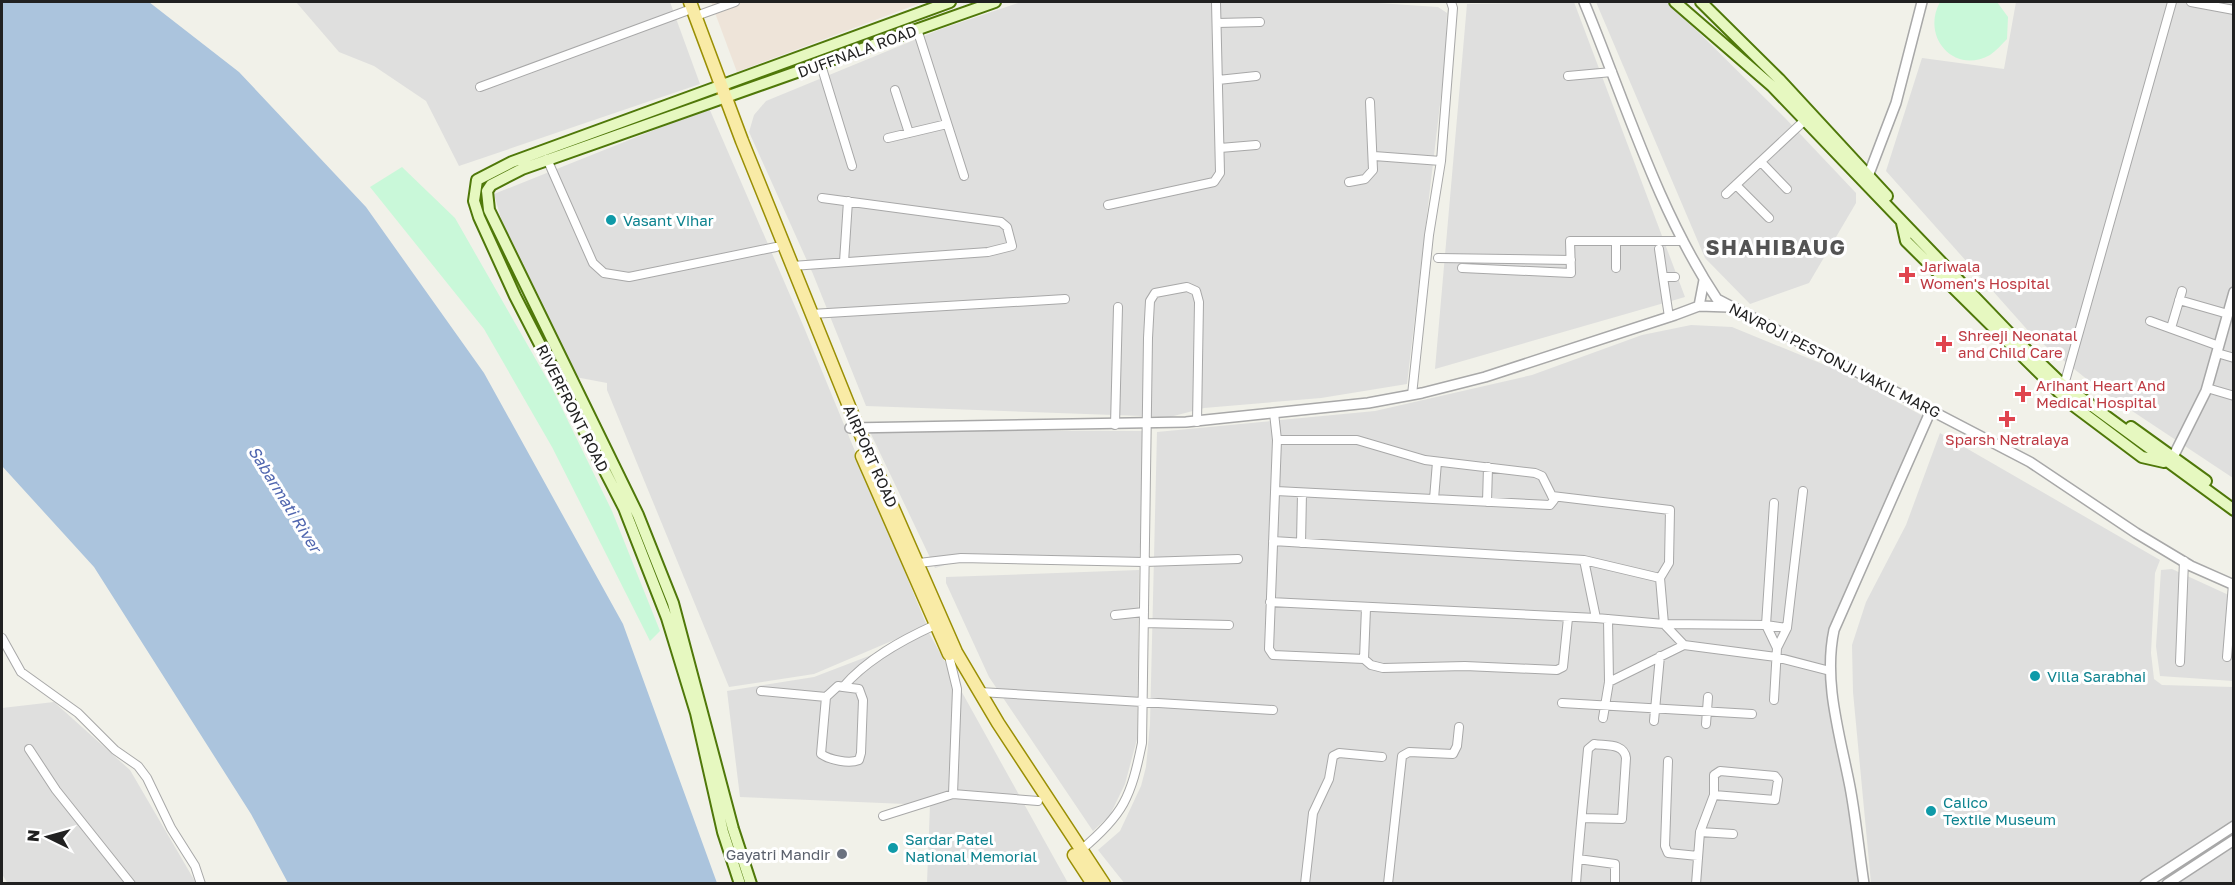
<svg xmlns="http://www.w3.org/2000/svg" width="2235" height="885" font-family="'Golos Text',sans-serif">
	<rect width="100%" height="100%" fill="#f1f1e9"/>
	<path fill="#dfdfde" d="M296,2H670L700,84L459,166L426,101L374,66L339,52Z
		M1021,2H1362L1438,7L1447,13L1445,62L1407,384L1321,398L1204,408L1170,417L866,406L813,274L749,132L754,115L766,101L941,29Z
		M1574,2L1685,297L1435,369L1467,4Z
		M1596,2H1668L1786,119L1856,193V203L1809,283L1750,304L1705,258Z
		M2016,2H2233V478L2099,389L2032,335L1886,171L1922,58L2004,69Z
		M709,108L803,325L927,626L814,674L729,687L607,390V383L570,376L526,306L494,194Z
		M1691,325L1732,327L1842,372L1923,416L1924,423L1830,626L1828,650L1838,699L1862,883L1125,884L1098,850L1120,831L1141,786L1146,767L1150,724L1157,432L1375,411L1532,375L1642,335Z
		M893,430L1147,431L1139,563L955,562L935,568L870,432Z
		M1940,433L2160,560L2155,573L2151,653L2154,679L2162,685L2233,687V832L2150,883H1871L1853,692L1852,645L1866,602L1906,525Z
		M2172,569L2233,597V681L2160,676L2156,646L2161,570Z
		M1139,570L1137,739L1125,784L1110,815L1093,831L989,677L946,583V577Z
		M929,633L1068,883H927L930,805L740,797L727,691L814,677Z
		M54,702L130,770L196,883L8,884L2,874V708Z
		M2233,843V883L2171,884Z"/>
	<path fill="#eee4d9" d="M711,2H923L737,72Z"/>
	<path fill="#c9f8d9" d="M1940,2H1997L2008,17L2007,39C2002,44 1996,51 1990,55C1953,75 1921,36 1940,2Z
		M402,167L455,218L551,386L612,511L660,631L650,641L552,447L484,329L370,187Z"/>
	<path fill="#abc4dd" d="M2,2H149L239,72L366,207L484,373L623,624L717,883H288L251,814L94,567L2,466Z"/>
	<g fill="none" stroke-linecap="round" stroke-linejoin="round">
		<g stroke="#a8a8a8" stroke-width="10">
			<path id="minor" d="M2191,2L2234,10
				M696,16L735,2
				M1217,23L1260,22
				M917,29L964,176
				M821,65L852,166
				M1568,76L1612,72
				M1218,80L1256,76
				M480,87L686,11
				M895,90L909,133
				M888,138L947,124
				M1220,148L1256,145
				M1374,156L1441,161
				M547,159L593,263L604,273L629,277L776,247
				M1761,162L1787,189
				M1349,182L1365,179L1373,170L1370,102
				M1736,185L1769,218
				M1726,194L1805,120
				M1108,205L1214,182L1220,173L1216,2
				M1659,249L1663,277
				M1438,258L1571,260
				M844,262L848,201
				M792,266L988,252L1012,246L1007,227L1001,222L822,198
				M1462,268L1571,273L1570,241H1683
				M1616,268V241
				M2179,300L2228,314
				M811,314L1065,299
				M1669,317L1663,277H1675
				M2150,321L2219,346
				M2171,328L2182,291
				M2217,353L2234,358
				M2066,378L2172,2
				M2207,388L2234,396
				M1412,395L1429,235L1441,161L1453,8L1451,2
				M1274,413L1277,440H1357L1425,460L1535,473L1542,476L1554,500L1550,505L1276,491
				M1115,425L1118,307
				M1277,440L1269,649L1273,655L1364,659L1371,665L1383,668L1465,666L1557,670L1563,667L1568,618
				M1552,496L1670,510L1669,563L1660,578L1664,624L1684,645
				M1434,499L1437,462
				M1487,502L1488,467
				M1774,503L1766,625L1787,628
				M1273,541L1584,560L1660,578
				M1301,543L1302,493
				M1584,560L1596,618
				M919,563L961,558L1144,562L1238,559
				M1270,602L1596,618L1664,624L1766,625L1777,648L1774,700
				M1115,615L1144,612
				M1144,623L1229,625
				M2,638L21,672L78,713L115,750L138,766L147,778L171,828L195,866L201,884
				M1777,648L1787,628L1803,491
				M949,656L957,689L953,794L1038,801
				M2227,657L2233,584
				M1364,659L1366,608
				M2180,662L2184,561
				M1609,682L1684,645L1776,657L1830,671
				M843,687L838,686L826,697L821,754C830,760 849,764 859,760L861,753L863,700L859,689L843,687C867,659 902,640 935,625
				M761,691L826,697
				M980,692L1273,710
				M1562,703L1752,714
				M1603,718L1609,682L1608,619
				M1654,721L1660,656
				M1706,724L1708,697
				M29,749L56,790L131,884
				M1668,761L1665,846L1668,853L1698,856
				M883,816L953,794
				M1700,832L1733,834
				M1081,850C1124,814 1131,797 1142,743L1148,338L1150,301L1155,293L1187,287L1196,291L1199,302L1197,422
				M1578,859L1615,864V884
				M1305,884L1313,813L1329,779L1333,756L1339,753L1382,757
				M1388,884L1402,756L1409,752L1453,754L1457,746L1459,727
				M1576,884C1579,839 1584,794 1588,749L1594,744C1606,746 1624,743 1626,758L1622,819L1582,818
				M1696,884L1700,832L1714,795V775L1720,771L1775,776L1778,780L1775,800L1714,795"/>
		</g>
		<g stroke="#a8a8a8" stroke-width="12">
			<path id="tertiary" d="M1584,2C1625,101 1657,209 1717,299L2030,462L2136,533L2191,566L2234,585
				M1867,179L1896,103L1922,2
				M1699,306L1729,307
				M850,428L1186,422L1368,403L1422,393L1485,377L1675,315L1699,306L1704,280
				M2171,461L2206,391L2234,292
				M1864,884C1859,851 1856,819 1850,787C1840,735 1823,682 1834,630L1931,410
				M2145,884L2234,826
				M2167,884L2234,840"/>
		</g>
		<g stroke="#4f7809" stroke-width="14">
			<path id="secondary" d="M1675,2L1772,86L2013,337L2062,384L2234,510
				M1701,2L1779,79L1887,196
				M1902,223L1906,241L2070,403L2142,457L2164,462
				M2131,427L2206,481
				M740,884L723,832L696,713L667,618L624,508L515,296L479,217L474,201L477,180L512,162L950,2
				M751,884L733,829L673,603L638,515L489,210L487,191L491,185L522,169L995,2"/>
		</g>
		<g stroke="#9a8f05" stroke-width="15">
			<path id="primary" d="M690,2L742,141L857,426L956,652L998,723L1104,884
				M862,456L949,654
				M1074,855L1093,884"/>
		</g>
		<use href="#minor" stroke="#fff" stroke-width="8"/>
		<use href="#tertiary" stroke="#fff" stroke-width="9"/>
		<use href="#secondary" stroke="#e6f8c0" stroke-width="10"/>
		<use href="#primary" stroke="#f9eba6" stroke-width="12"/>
	</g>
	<g fill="#0f9aa8" stroke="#fff" stroke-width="2">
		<circle cx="611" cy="220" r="6"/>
		<circle cx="2035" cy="676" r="6"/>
		<circle cx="1931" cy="811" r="6"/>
		<circle cx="893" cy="848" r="6"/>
	</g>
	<g fill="#e0444e" stroke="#fff" stroke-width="2">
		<path d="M1904 266h6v6h6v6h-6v6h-6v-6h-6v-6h6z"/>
		<path d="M1941 335h6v6h6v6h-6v6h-6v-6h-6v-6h6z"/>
		<path d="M2020 385h6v6h6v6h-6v6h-6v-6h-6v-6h6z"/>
		<path d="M2004 410h6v6h6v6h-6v6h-6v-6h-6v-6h6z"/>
	</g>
	<circle fill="#6b7280" stroke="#fff" stroke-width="2" cx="842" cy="854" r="6"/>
	<g text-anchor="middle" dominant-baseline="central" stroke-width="6" stroke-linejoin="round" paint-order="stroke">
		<g font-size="15" fill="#212121" stroke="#fff">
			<text transform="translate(857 51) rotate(-20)">DUFFNALA ROAD</text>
			<text transform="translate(1835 360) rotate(27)">NAVROJI PESTONJI VAKIL MARG</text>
			<text transform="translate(573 408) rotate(63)">RIVERFRONT ROAD</text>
			<text transform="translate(871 456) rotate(66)">AIRPORT ROAD</text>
		</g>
		<g font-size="15" fill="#0d838f" stroke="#fff" text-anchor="start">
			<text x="623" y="220">Vasant Vihar</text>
			<text x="2047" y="676">Villa Sarabhai</text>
			<text x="1943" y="802">Calico<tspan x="1943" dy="17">Textile Museum</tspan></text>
			<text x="905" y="839">Sardar Patel<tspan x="905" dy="17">National Memorial</tspan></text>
		</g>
		<g font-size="15" fill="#be3a42" stroke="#fff" text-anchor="start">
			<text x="1920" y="266">Jariwala<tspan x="1920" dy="17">Women's Hospital</tspan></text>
			<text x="1958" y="335">Shreeji Neonatal<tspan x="1958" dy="17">and Child Care</tspan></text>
			<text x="2036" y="385">Arihant Heart And<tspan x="2036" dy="17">Medical Hospital</tspan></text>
			<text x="2007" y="439" text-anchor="middle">Sparsh Netralaya</text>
		</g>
		<g font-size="15" fill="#5b616d" stroke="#fff" text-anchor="end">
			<text x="830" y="854">Gayatri Mandir</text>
		</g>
		<g font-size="16" font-style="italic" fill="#5066af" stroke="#fff">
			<text transform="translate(285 499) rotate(58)">Sabarmati River</text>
		</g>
		<g font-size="21" font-weight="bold" letter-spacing="1.5" fill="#545454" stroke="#fff">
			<text x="1776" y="247">SHAHIBAUG</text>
		</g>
	</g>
	<rect width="2235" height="885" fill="none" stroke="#212121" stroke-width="6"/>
	<g transform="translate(48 837) rotate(275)" stroke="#ffffff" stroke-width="4.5" paint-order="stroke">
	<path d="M0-4.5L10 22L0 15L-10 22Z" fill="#212121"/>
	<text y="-9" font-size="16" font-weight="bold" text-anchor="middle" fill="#212121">N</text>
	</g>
</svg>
